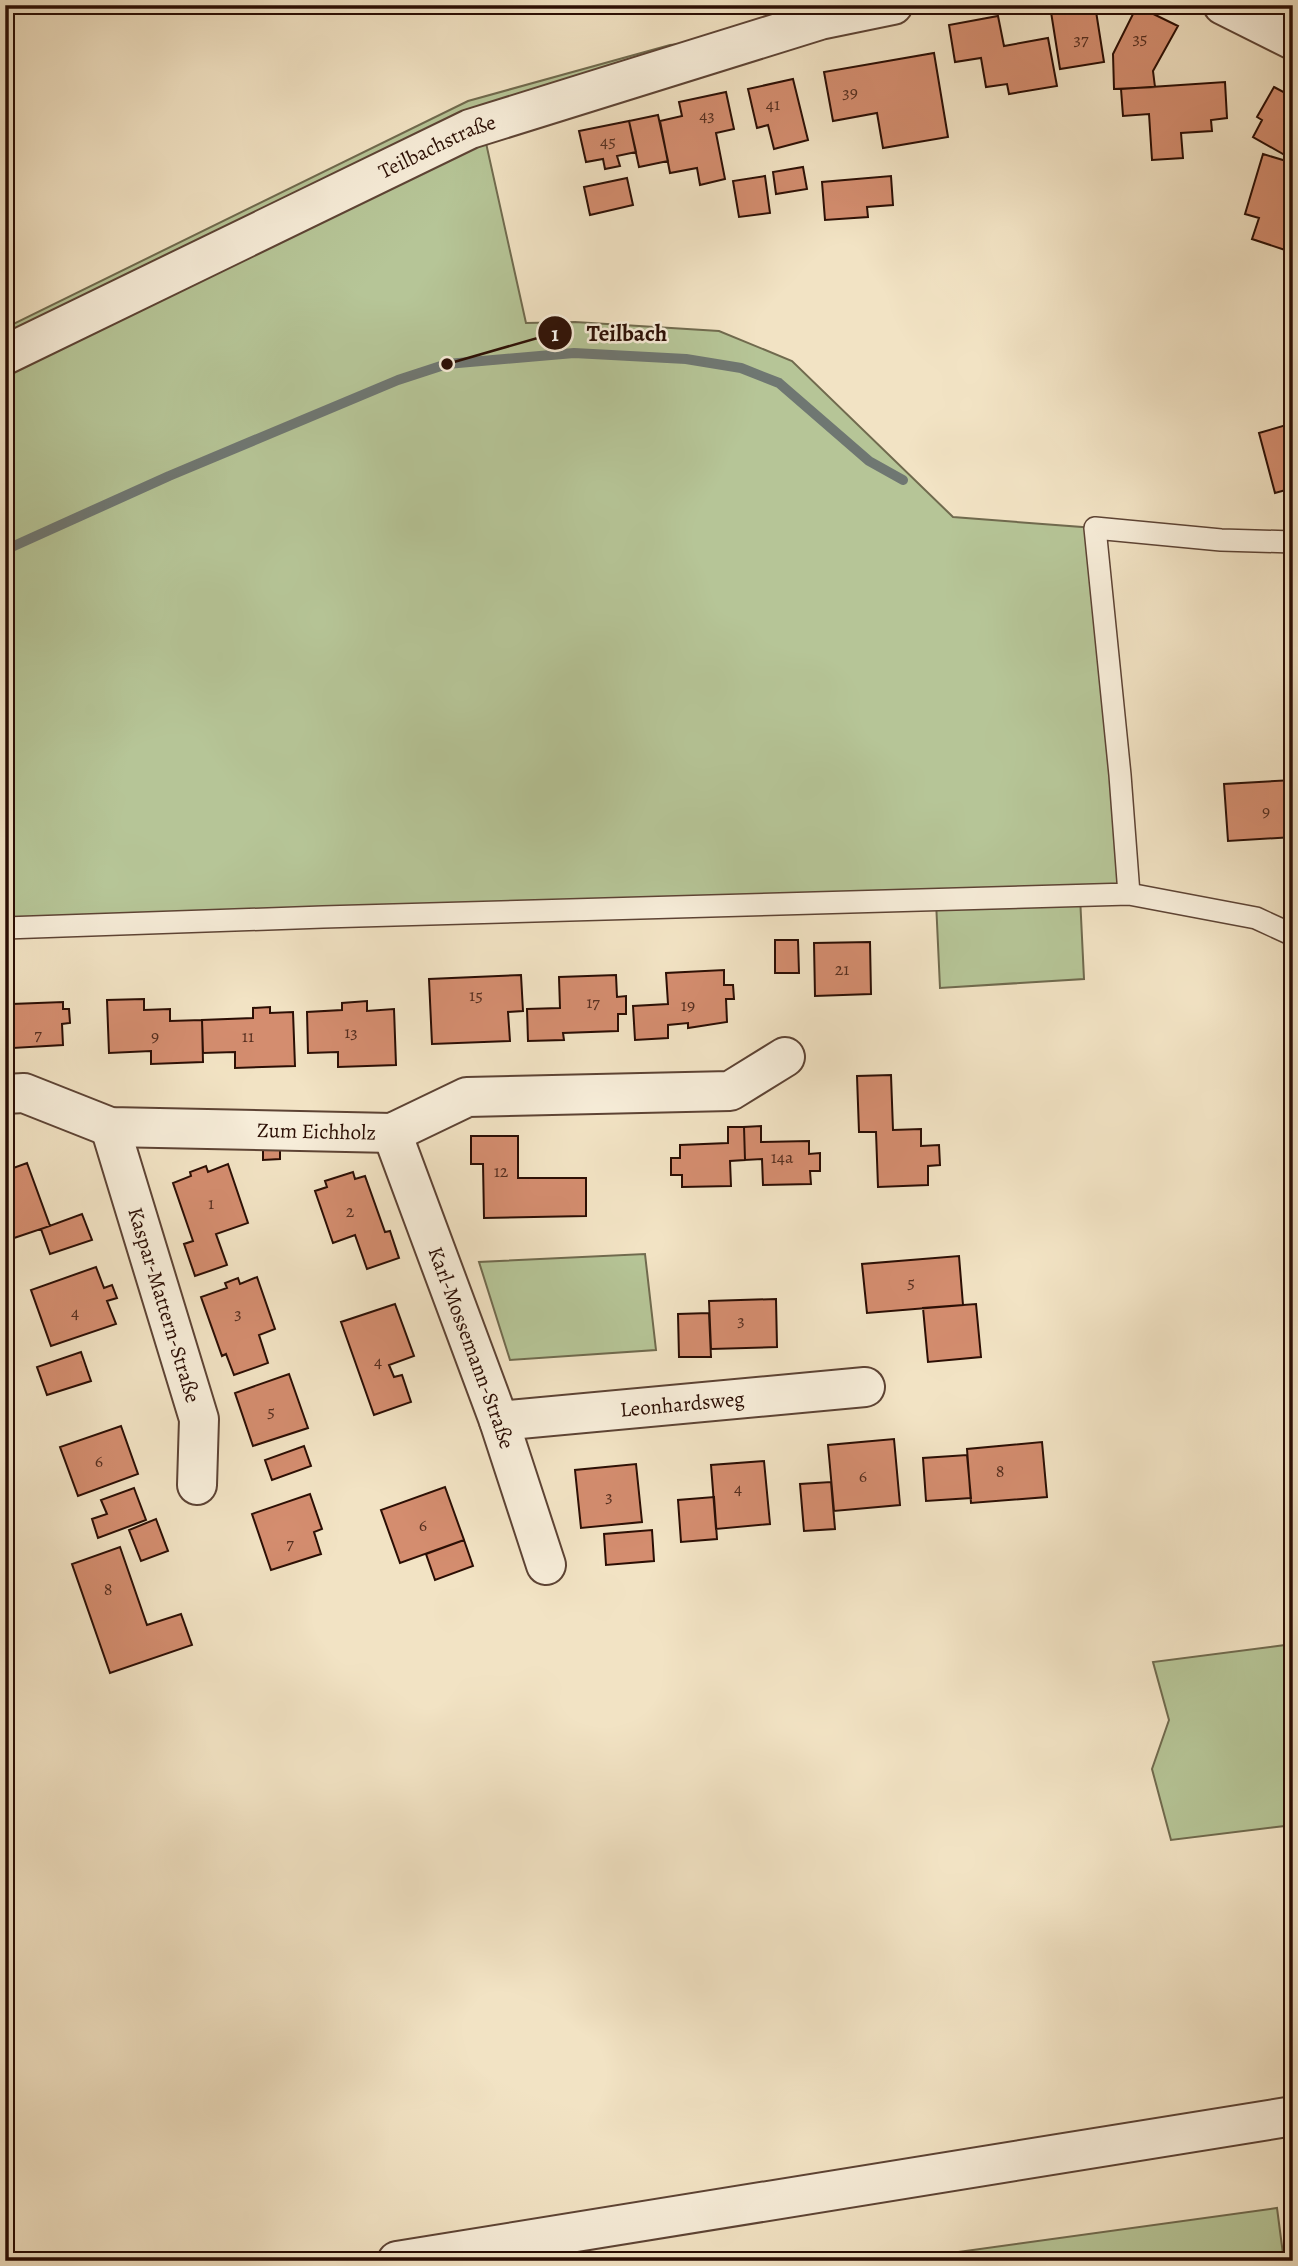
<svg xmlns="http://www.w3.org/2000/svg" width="1298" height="2266" font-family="Alegreya,serif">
	<rect width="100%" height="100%" fill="#f2e3c4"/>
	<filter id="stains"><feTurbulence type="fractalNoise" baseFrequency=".00286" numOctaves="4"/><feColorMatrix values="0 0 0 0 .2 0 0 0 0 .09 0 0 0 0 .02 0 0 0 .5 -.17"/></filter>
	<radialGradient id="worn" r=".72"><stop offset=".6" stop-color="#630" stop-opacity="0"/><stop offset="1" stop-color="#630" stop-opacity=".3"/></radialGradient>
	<path fill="#b6c597" stroke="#706a4e" stroke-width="2" d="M776,34L482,125L526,323L575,322L719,331L792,361L953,517L1095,528L1129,894L1080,896L1084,979L940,988L936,901L5,928V328L468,101L670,45Z
		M645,1254L656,1350L510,1360L479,1262Z
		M1293,1644V1825L1171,1840L1152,1769L1169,1720L1153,1662Z
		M1277,2208L1283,2254L1293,2252V2261H893Z"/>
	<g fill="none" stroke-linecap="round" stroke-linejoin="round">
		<path stroke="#6f7772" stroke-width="10" d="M5,550L169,476L398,380L447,364L574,353L686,359L741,368L779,383L869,461L903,480"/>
	</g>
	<path fill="#d48d6f" stroke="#2b0e04" stroke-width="2" d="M1095,5L1104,62L1060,69L1051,12Z
		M1137,6L1178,26L1153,71L1155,87L1114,89L1113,54Z
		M998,16L1004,46L1048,38L1057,86L1009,94L1007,84L986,87L981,58L955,62L949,25Z
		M934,53L948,137L883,148L877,113L833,121L824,72Z
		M793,79L808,140L774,149L768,125L757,128L748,89Z
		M1225,82L1227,118L1211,120L1212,131L1181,133L1183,158L1152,160L1149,114L1123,116L1121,89Z
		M1274,87L1293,97V154L1290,158L1253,137L1262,120L1257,117Z
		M726,92L734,129L716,133L725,179L700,185L697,168L670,173L660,121L682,116L679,102Z
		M658,115L668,161L639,167L629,121Z
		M629,121L636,152L617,156L620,166L605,169L603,159L586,162L579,131Z
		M1263,154L1293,163V225L1285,250L1252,239L1259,218L1245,214Z
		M803,167L807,189L776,194L773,172Z
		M765,176L770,213L739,217L733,181Z
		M891,176L893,205L867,207L868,217L825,220L822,182Z
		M627,178L633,205L590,215L584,187Z
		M1293,423V488L1275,493L1259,433Z
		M1293,780V837L1228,841L1224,784Z
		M775,940H798L799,973H775Z
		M870,942L871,994L815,996L814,943Z
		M724,970V985H733L734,999H726L727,1022L688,1028V1023L668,1025V1038L635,1040L633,1006L668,1004L666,973Z
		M521,975L523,1011L508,1012L510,1041L432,1044L429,979Z
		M616,975L617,997L626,996V1014H618V1031L563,1033L564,1040L528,1041L527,1009L560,1008L559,977Z
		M144,999V1010L170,1009V1021L202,1020L203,1062L151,1064V1051L109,1053L107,1000Z
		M367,1001V1011L394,1009L396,1065L338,1067V1052L308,1053L307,1012L342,1010V1003Z
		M63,1002V1009H69L70,1023L62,1024L63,1045L13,1048L12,1004Z
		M270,1007V1013L293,1012L295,1066L235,1068V1052L203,1053L202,1020L253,1018V1008Z
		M891,1075L893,1130L921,1129V1146L939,1145L940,1165L928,1166V1185L878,1187L876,1132H859L857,1076Z
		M761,1126V1142L809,1141V1154L820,1153V1171H810L811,1184L763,1185L762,1159L745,1160L744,1127Z
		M728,1127H744L745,1160L730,1161L731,1186L682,1187V1175H671V1158H680V1145L728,1143Z
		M471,1136H518V1178H586V1216L484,1218L483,1164H471Z
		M263,1149H280V1159L263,1160Z
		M27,1163L50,1226L5,1241V1171Z
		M228,1164L248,1223L216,1234L227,1265L195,1276L184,1244L193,1241L173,1183L191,1176L190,1172L206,1166L208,1172Z
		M353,1172L355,1179L365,1176L385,1232L390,1231L399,1258L367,1269L355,1235L333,1243L315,1191L327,1187L325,1181Z
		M82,1214L92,1240L50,1254L41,1229Z
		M959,1256L963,1305L867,1313L862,1264Z
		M96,1267L104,1288L112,1285L117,1298L107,1301L116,1324L51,1346L31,1290Z
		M257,1277L275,1329L259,1335L268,1363L234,1375L226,1354L222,1356L201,1297L227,1288L225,1283L238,1278L240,1284Z
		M776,1299L777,1347L711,1349L709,1301Z
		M395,1304L414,1356L389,1365L394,1377L402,1375L411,1402L374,1415L341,1322Z
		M976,1304L981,1357L928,1362L923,1308Z
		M709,1313L711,1357H679L678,1314Z
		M81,1352L91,1381L47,1395L37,1367Z
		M289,1374L308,1428L253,1446L235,1393Z
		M121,1426L138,1474L78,1496L60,1447Z
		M894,1439L900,1505L834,1511L828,1445Z
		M1042,1442L1047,1497L971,1503L967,1449Z
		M304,1446L311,1466L272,1480L265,1460Z
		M967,1455L971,1498L926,1501L923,1458Z
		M764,1461L770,1524L716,1529L711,1465Z
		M636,1464L642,1522L581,1528L575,1470Z
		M831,1482L835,1529L804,1531L800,1484Z
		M445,1487L464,1540L400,1563L381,1510Z
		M134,1488L146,1520L98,1538L92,1519L107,1514L101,1500Z
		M310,1494L322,1529L314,1532L321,1554L271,1570L252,1514Z
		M714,1497L717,1539L681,1542L678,1500Z
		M156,1519L168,1551L141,1561L129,1530Z
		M652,1530L654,1561L606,1565L604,1534Z
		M464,1540L473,1566L435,1580L426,1554Z
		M120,1547L147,1625L181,1614L192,1645L110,1673L72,1564Z"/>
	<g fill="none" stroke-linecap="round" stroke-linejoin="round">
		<g stroke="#5d4334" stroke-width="24">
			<path id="service" d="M1129,894L1120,775L1095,528L1221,540L1293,542
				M5,928L323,917L1129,894L1256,918L1293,935"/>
		</g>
		<g stroke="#5d4334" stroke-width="42">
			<g id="minor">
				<path id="s1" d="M5,1094L24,1093L110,1127L392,1133L467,1097L730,1091L785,1057"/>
				<path id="s2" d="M110,1127L199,1419L197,1485"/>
				<path id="s3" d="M392,1133L499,1421L546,1565"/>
				<path id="s4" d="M499,1421L865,1387"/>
				<path d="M397,2261L1293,2116"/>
			</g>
		</g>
		<g stroke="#5d4334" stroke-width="42">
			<g id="tertiary">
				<path d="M1223,5L1293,40"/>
				<path id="s5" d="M5,355L470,129L820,20L893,5"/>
			</g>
		</g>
		<use href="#service" stroke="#f7edd9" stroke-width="21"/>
		<use href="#minor" stroke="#f7edd9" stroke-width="38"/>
		<use href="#tertiary" stroke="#f7edd9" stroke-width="38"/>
	</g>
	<g text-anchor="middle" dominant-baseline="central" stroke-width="5" stroke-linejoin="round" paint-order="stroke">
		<g font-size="18" fill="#552e1f">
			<text x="1140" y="38">35</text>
			<text x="1081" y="39">37</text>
			<text x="850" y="92">39</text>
			<text x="773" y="104">41</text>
			<text x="707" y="115">43</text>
			<text x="608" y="141">45</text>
			<text x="1266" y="811">9</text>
			<text x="842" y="969">21</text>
			<text x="476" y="995">15</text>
			<text x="593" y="1002">17</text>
			<text x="688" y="1005">19</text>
			<text x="351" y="1032">13</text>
			<text x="38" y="1034">7</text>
			<text x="155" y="1036">9</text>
			<text x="248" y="1036">11</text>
			<text x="782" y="1157">14a</text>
			<text x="501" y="1171">12</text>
			<text x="211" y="1203">1</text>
			<text x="350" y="1211">2</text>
			<text x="911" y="1282">5</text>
			<text x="75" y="1312">4</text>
			<text x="238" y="1313">3</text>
			<text x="741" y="1320">3</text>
			<text x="378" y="1361">4</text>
			<text x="271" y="1411">5</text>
			<text x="99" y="1461">6</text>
			<text x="1000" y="1471">8</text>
			<text x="863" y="1476">6</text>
			<text x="738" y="1488">4</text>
			<text x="609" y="1496">3</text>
			<text x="423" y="1525">6</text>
			<text x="290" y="1543">7</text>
			<text x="108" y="1589">8</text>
		</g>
		<g font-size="21" fill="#2b0e04" stroke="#f7edd9">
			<text stroke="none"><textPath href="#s5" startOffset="480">Teilbachstraße</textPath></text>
			<text stroke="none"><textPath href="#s1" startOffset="318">Zum Eichholz</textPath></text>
			<text stroke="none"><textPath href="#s2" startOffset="186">Kaspar-Mattern-Straße</textPath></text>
			<text stroke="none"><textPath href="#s3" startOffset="229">Karl-Mossemann-Straße</textPath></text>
			<text stroke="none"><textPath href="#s4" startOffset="184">Leonhardsweg</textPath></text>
		</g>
	</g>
	<path fill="none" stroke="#2b0e04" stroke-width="2.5" d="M447 364L555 333"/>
	<g fill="#2b0e04" stroke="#f7edd9" stroke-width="2.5">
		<circle cx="447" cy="364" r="7"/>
		<circle cx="555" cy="333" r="18"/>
	</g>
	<g font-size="21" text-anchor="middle" font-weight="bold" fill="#fff">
		<text x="555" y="341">1</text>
	</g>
	<g font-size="23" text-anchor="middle" font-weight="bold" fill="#2b0e04" stroke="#f7edd9" stroke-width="5" stroke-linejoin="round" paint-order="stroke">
		<text x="627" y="341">Teilbach</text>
	</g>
	<rect width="1298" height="2266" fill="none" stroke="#f2e3c4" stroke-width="28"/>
	<rect x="7" y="7" width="1284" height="2252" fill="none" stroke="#2b0e04" stroke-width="3.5"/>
	<rect x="14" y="14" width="1270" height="2238" fill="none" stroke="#2b0e04" stroke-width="2"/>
	<rect width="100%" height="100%" filter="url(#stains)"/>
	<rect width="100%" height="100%" fill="url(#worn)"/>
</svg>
